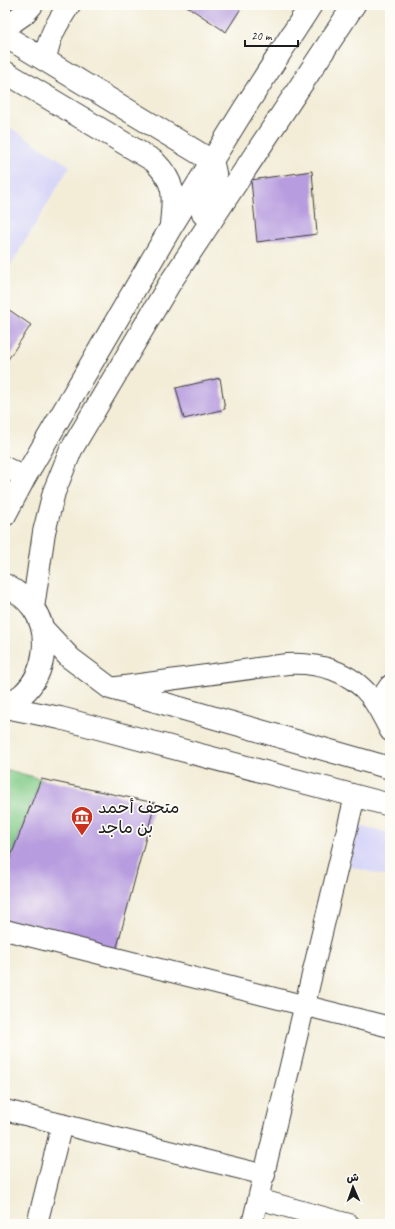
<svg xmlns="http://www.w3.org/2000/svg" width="395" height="1229" font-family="Caveat,'Playpen Sans Arabic',sans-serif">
	<rect width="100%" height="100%" fill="#fdfcf7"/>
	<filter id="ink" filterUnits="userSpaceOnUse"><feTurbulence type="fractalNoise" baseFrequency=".025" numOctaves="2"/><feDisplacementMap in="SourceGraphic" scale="8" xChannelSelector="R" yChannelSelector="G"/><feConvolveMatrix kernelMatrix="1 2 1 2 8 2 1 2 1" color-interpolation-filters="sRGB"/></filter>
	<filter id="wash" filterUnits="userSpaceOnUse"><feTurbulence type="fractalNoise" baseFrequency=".012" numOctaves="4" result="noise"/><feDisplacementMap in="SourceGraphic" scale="16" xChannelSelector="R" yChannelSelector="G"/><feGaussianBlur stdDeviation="0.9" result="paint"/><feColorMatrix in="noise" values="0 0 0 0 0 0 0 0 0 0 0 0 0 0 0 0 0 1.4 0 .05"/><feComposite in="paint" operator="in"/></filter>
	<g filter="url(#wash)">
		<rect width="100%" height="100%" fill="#f3edd8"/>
		<path fill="#d8d7f8" d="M5,124L70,166L5,275Z
			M358,825L390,833V877L348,866Z"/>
		<path fill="#81ca86" stroke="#4e7351" d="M5,769L41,779L5,871Z"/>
		<g id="blocks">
			<path fill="#b79cdf" d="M185,5H243L226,32Z
				M312,171L317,234L257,242L251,180Z
				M5,307L31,325L5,364Z
				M220,378L225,409L184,419L176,388Z
				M41,779L155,803L116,951L5,924V871Z"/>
		</g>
	</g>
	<g filter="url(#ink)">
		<use href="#blocks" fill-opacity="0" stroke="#3c3b38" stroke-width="1"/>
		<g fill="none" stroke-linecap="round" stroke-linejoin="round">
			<g stroke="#3c3b38" stroke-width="22">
				<path id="minor" d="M5,467L25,477
					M110,688L287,664C318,662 350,671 370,696C378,707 384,719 390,731
					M376,705L390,685
					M5,930L390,1027
					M5,1110L265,1175
					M258,1199L349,1224
					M37,1224L62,1124
					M252,1224L355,796"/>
			</g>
			<g stroke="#3c3b38" stroke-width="24">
				<path id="tertiary" d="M5,27L24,14L32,5
					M5,36L212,161C220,187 215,191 203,214
					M45,60C49,36 56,25 69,5
					M5,72L154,161C176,183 174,195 171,224
					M5,515L25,477L171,227L244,109L311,5
					M5,585C16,591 26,598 33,608C51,633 46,673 23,694C18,698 11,702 5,706
					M33,608L44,532L54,492L71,450L170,283L354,5
					M43,629L70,658L110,688L390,768
					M5,707L60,718L390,805"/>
			</g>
			<use href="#minor" stroke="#fff" stroke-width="20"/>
			<use href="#tertiary" stroke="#fff" stroke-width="22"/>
		</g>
	</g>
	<defs>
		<g id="museum-pin" transform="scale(1.15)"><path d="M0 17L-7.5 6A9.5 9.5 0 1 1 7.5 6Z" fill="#c8321e" stroke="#fdfcf7"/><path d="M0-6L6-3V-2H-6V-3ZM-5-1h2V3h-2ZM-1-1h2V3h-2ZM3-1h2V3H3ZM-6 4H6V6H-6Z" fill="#fff"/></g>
	</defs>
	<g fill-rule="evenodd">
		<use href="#museum-pin" x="82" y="817"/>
	</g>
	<g text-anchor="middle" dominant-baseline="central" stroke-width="3.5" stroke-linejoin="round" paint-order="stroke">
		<g font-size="17" fill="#1c1c1c" stroke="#fdfcf7" text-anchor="start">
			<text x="98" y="807">متحف أحمد<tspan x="98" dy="20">بن ماجد</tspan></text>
		</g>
	</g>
	<rect width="395" height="1229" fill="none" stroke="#fdfcf7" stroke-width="20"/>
	<g transform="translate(353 1187) rotate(358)" stroke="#fdfcf7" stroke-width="3" paint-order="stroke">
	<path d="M0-3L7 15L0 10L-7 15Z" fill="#1c1c1c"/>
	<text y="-6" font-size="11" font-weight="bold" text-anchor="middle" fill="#1c1c1c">ش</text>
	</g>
	<path d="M245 40v6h53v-6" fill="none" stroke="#1c1c1c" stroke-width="2"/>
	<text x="251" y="40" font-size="12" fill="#1c1c1c" stroke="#fdfcf7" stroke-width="3" paint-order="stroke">20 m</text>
</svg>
